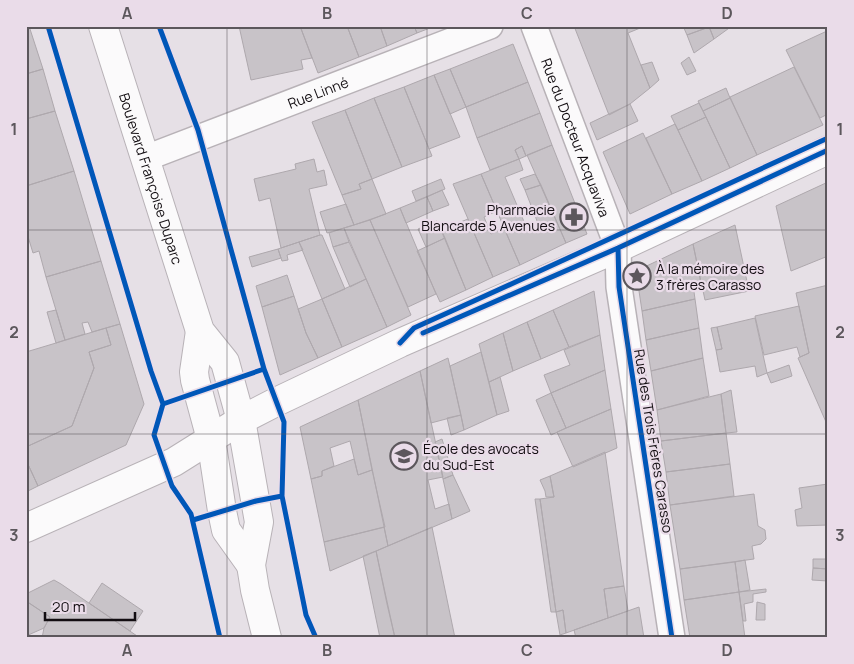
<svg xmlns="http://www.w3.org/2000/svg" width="854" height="664" font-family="Manrope,sans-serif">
	<rect width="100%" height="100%" fill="#e6e0e6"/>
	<path fill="#c8c3c8" stroke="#aea8ad" d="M26,26H29L43,69L26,74Z
		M239,26H300L312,58L301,60L303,69L251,80Z
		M300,26H347L359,57L318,73Z
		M347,26H380L387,46L359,57Z
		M380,26H414L417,33L387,46Z
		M414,26H435L417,33Z
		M574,26H645L628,33L650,88L630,104L609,115Z
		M683,26H709V27L687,35Z
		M709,26H732L714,39Z
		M709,27L714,39L694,53L687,35Z
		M827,31L828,114L820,118L786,50Z
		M513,44L528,82L466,107L450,69Z
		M689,57L696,71L687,75L681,63Z
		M652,62L659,80L650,88L641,65Z
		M794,67L823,125L757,155L730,97Z
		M43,69L55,111L26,119V74Z
		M450,69L466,107L450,114L434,75Z
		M434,75L460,137L429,149L404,87Z
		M528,82L540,113L477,138L466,107Z
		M404,87L432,156L402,167L374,98Z
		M726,88L730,98L703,111L698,101Z
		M374,98L402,167L372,179L345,110Z
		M730,98L757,155L730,168L703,111Z
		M699,103L706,117L678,130L671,116Z
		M630,104L638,121L597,140L590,123Z
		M345,110L372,179L359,184L361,189L342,195L312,122Z
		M55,111L74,171L26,186V119Z
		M540,113L552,145L526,156L522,146L515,150L519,159L490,170L477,138Z
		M706,117L730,168L702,181L678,130Z
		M675,124L702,181L672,194L646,138Z
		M643,133L672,194L630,214L603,152Z
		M552,145L587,234L566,243L527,155Z
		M522,146L526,156L519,159L515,150Z
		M314,159L317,172L324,170L327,185L309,189L320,235L281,248L270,198L259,201L254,179L296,169L295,164Z
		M519,159L523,170L505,177L528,231L539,226L525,190L541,185L566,243L520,265L481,174Z
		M74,171L101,261L46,277L39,251L33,253L26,230V186Z
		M481,174L497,211L484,217L491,234L504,228L520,265L493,277L453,184Z
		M535,174L541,185L525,190L520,179Z
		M372,179L386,214L354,225L342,195L361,189L359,184Z
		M441,179L445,189L416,201L412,191Z
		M828,182V256L791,271L776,206Z
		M442,190L449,205L433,211L427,197Z
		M427,197L433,211L406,223L400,208Z
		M346,204L354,225L327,233L320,212Z
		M400,208L436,294L408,307L370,220Z
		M468,219L493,277L466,290L441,230Z
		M370,220L411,315L387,327L344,228Z
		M437,221L445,238L426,247L418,229Z
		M735,225L749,291L705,300L693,244Z
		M344,228L349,242L333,247L329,233Z
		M320,235H322L345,289L322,299L299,242Z
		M445,238L466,290L440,302L417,251Z
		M299,242L303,250L287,255L288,260L282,261L278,249Z
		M349,242L366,279L350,287L333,247Z
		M693,244L701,284L693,285L695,299L642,311L636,271Z
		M278,249L281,258L252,267L249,257Z
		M101,261L120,324L92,332L88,322L82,323L85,334L65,340L46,277Z
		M287,275L294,296L262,307L256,286Z
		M366,279L387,327L342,347L322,299Z
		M828,285V327H826L828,333V421L826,422L798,358L809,353L796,293Z
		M594,291L600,335L569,347L553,310Z
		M294,296L306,333L318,358L280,375L262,307Z
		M322,299L342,347L318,358L306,333L298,309Z
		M695,299L699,328L646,340L642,311Z
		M799,306L809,353L800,357L797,347L764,355L755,316Z
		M56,310L65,340L56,343L47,312Z
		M553,310L569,347L541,359L527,322Z
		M755,318L767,373L757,377L755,366L720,372L716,350L722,349L717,327Z
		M527,322L541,359L513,371L503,333Z
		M120,324L144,404L126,445L38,486L26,460V447L72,426L94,368L89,352L111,345L106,328Z
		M717,327L722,349L716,350L711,328Z
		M106,328L111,345L89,352L94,368L72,426L26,447V352Z
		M699,328L703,358L651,371L646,340Z
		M503,333L513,371L489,382L479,344Z
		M600,335L605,370L551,393L544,375L570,365L564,350Z
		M481,352L497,415L464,430L450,366Z
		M448,358L461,415L431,423L420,371Z
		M703,358L709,396L657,410L651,371Z
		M789,365L792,376L771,383L767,373Z
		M605,370L611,409L566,428L551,393Z
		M420,371L443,477L428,480L435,509L449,504L452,519L388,546L358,400Z
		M500,377L509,411L497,415L489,382Z
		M731,390L737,432L726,433L721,394Z
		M551,393L566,428L551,435L536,400Z
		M721,394L726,433L661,441L657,410Z
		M358,400L372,470L358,475L350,441L330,448L334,466L322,471V476L311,479L300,427Z
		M611,409L617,448L573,467L557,432Z
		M461,415L464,430L451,435L447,418Z
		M726,433L730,464L666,472L661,441Z
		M442,439L453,475L443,479L435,442Z
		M605,452L624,586L604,589L608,618L566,633L563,610L556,612L540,499L554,497L550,476Z
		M354,459L358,475L372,470L385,527L324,542L311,479L322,476V471Z
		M26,460L38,486L26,492Z
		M730,464L734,496L670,505L666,472Z
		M453,475L470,511L452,519L443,479Z
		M550,476L554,497H546L545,491L540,480Z
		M828,484V525L797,526L795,510L802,508L799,488Z
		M754,494L758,526L765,530L766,539L761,544L752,546L754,559L680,569L670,505Z
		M535,499H540L556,612H551Z
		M384,527L388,546L330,571L324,542Z
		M432,527L455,638H395L376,551Z
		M376,551L387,604L395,638H380L363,556Z
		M813,559H828V569L813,568Z
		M745,560L750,590L739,592L735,562Z
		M735,562L739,592L684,600L680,569Z
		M813,568L828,569V581L812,580Z
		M54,580L61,584L140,638H42L44,628L50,617L26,601V594Z
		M102,583L143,611L130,631L89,603Z
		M624,586L628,611L608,618L604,589Z
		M766,589V592L753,594V602L744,604L746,621H743L739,592Z
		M739,592L745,638H690L684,600Z
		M26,601L50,617L44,628L26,636Z
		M757,602L765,604V620H756Z
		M639,607L644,638H576L574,630Z
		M563,610L566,633L560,635L556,612Z"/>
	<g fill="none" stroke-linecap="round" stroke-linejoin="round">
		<g stroke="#b8b2b7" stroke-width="28">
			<g id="street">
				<path id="s1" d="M534,26L618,248L619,287L672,638"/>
				<path id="s2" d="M146,158L490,26"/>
			</g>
		</g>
		<g stroke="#b8b2b7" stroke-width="30">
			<g id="secondary">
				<path id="s3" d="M103,26L200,331L225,362L241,420L259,522L251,565L255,590L267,638"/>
				<path d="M200,331L194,372L195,380L211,439L222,511L226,530L251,565"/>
				<path d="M26,528L174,462L241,420L276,402L400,343L618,248L828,150"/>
			</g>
		</g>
		<use href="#street" stroke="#fbfafb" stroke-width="25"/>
		<use href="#secondary" stroke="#fbfafb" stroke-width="28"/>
		<g stroke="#eadce9" stroke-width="8">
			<path id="cycleway" d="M48,26L151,371L163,404L154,435L172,486L191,514L220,638
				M159,26L198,130L264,369L284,422L282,496L306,615L316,638
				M618,248L619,287L672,638
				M423,333L618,248L828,150
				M400,343L414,328C553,266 690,201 828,138
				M163,404L264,369
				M193,520L256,501L282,496"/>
		</g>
		<use href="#cycleway" stroke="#0057b8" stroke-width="5"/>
	</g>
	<path fill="none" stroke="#5c575c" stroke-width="1" stroke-opacity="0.55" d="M227,26V638M427,26V638M627,26V638M26,230H828M26,434H828"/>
	<defs>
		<g id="pharmacy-ring" transform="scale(1.4375)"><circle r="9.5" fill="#eadce9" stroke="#5c575c" stroke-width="1.5"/><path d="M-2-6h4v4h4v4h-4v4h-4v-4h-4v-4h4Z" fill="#5c575c"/></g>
		<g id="sight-ring" transform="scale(1.4375)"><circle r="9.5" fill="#eadce9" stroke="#5c575c" stroke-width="1.5"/><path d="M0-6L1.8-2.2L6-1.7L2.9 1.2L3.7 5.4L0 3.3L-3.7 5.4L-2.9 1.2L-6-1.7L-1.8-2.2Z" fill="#5c575c"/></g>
		<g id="university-ring" transform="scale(1.4375)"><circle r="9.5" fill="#eadce9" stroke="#5c575c" stroke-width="1.5"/><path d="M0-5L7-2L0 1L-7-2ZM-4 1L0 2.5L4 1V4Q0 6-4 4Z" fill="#5c575c"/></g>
	</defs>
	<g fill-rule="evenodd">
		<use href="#pharmacy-ring" x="574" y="217"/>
		<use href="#sight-ring" x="637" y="276"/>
		<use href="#university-ring" x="404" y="456"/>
	</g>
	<g text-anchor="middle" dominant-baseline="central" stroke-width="4.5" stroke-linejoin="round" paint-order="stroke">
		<g font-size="14" fill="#120d11" stroke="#eadce9">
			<text stroke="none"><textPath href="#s2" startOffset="184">Rue Linné</textPath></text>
			<text stroke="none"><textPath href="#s1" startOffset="119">Rue du Docteur Acquaviva</textPath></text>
			<text stroke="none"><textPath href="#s3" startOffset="160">Boulevard Françoise Duparc</textPath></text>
			<text transform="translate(654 441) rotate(81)">Rue des Trois Frères Carasso</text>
		</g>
		<g font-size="14" fill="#120d11" stroke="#eadce9" text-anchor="start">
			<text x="555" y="209" text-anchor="end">Pharmacie<tspan x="555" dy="16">Blancarde 5 Avenues</tspan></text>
			<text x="656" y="268">À la mémoire des<tspan x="656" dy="16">3 frères Carasso</tspan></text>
			<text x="423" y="448">École des avocats<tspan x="423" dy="16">du Sud-Est</tspan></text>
		</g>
	</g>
	<rect width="854" height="664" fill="none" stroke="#eadce9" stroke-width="55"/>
	<path d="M45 612v8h90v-8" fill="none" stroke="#120d11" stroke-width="2.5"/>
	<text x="52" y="612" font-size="15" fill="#120d11" stroke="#eadce9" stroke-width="4" paint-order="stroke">20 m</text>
	<rect x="28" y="28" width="798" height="608" fill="none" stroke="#5c575c" stroke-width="2"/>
	<g font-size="16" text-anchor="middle" font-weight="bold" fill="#5c575c">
		<text x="127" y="19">A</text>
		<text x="327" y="19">B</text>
		<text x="527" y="19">C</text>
		<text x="727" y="19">D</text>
		<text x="14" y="135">1</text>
		<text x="840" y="135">1</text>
		<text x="14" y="338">2</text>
		<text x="840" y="338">2</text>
		<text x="14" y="541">3</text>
		<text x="840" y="541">3</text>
		<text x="127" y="656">A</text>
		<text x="327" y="656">B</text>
		<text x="527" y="656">C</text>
		<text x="727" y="656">D</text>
	</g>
</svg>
